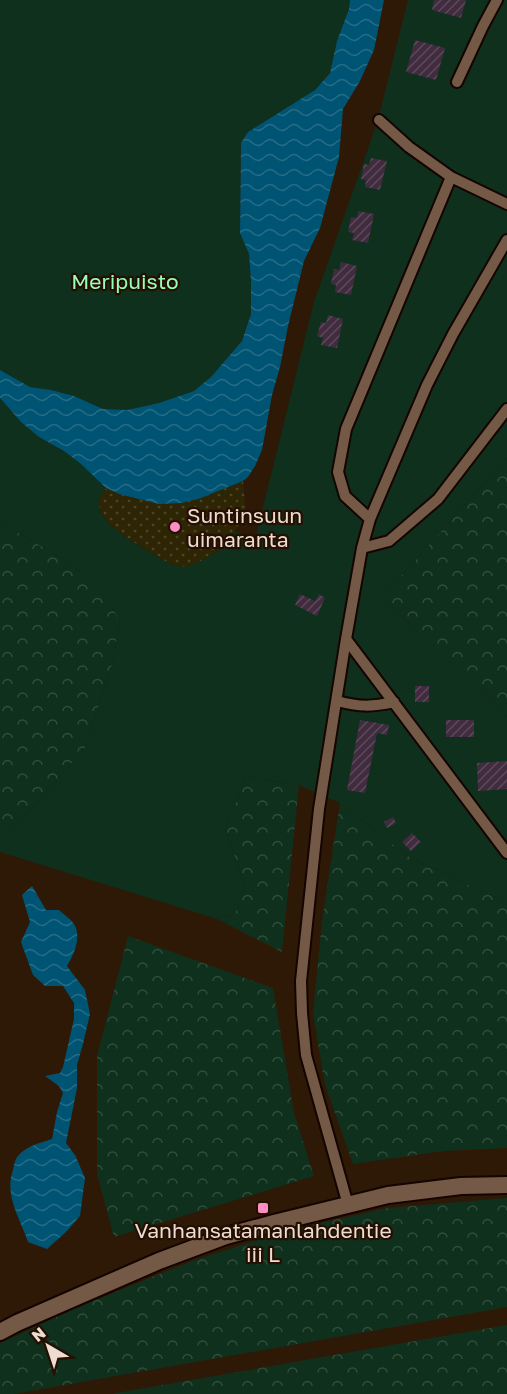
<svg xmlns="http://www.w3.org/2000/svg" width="507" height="1394" font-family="'Golos Text',sans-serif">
	<defs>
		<pattern id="forest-crowns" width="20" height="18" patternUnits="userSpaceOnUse" patternTransform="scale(1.5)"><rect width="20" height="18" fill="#0e301c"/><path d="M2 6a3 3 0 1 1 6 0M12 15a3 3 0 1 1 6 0" fill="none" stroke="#314d3c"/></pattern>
		<pattern id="sand-dots" width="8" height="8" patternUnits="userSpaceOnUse" patternTransform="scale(1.5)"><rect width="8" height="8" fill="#2d2504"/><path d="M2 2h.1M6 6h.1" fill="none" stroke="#4c4428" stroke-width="1.8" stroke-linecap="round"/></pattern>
		<pattern id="water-waves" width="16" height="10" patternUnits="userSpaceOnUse" patternTransform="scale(1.5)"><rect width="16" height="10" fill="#005473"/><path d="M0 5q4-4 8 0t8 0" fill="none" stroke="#256c86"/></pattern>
		<pattern id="building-hatch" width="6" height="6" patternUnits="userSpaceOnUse" patternTransform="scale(1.5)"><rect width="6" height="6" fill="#402b3f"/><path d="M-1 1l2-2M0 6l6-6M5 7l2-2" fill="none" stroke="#5c495a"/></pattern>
	</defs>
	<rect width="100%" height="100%" fill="#2e1906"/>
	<path fill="url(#forest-crowns)" d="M507,458V716L382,597Z
		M0,522L70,563L99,590L120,619L113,662L85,748L0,844Z
		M246,777L299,785L282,952L215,918L235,914L245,885L225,830Z
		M340,803L408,856L507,903V1148L443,1151L353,1164L325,1085L313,1014L322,921Z
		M128,936L273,988L294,1113L314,1176L114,1237L97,1174V1056Z
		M507,1198V1307L14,1394H0V1343L76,1308L192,1261L289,1230L388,1208Z
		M507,1325V1394H111L501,1326Z"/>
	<path fill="url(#sand-dots)" d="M243,481L246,514L242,522L221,549L201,561L185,567L170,564L125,537L108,523L101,513L98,501L106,488L119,494L139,499L201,498Z"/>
	<path fill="#0e301c" d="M0,0H350L349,9L337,41L330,72L315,90L248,132L241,143L240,232L249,254L251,281V314L242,341L211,377L194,391L159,403L127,410L103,409L74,396L51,390L30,387L0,370Z
		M408,0H507V458L382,597L507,716V903L408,856L340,803L299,785L246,777L225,830L245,885L235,914L214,918L0,852V844L85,748L113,662L120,620L99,590L70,563L0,522V398L21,422L39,437L64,451L81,464L106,488L98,501L101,513L108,523L125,537L170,564L185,567L201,561L221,549L235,531L255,539L314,302L378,120Z"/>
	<path fill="url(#water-waves)" d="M350,0H384L374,50L360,81L343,109L339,157L320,228L304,261L288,326L280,367L272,395L262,450L255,466L248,477L243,481L201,498L182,503L159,504L119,494L106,488L81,464L64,451L39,437L21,422L0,398V370L30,387L51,390L74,396L103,409L127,410L159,403L194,391L211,377L242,341L251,314V281L249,254L240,233L241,143L248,132L315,90L330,73L337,41L349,9Z
		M32,886L46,910H59C63,914 71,919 74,924C82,937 74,954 67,966L85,990L90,1014L83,1044L77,1065V1088L66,1143L75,1155L85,1178L80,1216L66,1232L47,1249L28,1242C20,1218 4,1196 13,1170C14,1166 15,1159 18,1156C26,1146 40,1143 52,1139L57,1112L63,1093L59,1086L45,1076L60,1073L63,1067L74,1019V1003L63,986H45L33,975L21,942L30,922L22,895Z"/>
	<path fill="url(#building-hatch)" d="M434,0H466L461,18L432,10Z
		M415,40L445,48L436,80L406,72Z
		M371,158L387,161L380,190L365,187L366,180L361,179L364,164L369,165Z
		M358,211L374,214L368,243L352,240L354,233L348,232L351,217L357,218Z
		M341,262L357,266L351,295L335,292L336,285L331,284L334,269L339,270Z
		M328,315L343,319L337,348L321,345L323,338L317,336L321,322L326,323Z
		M300,594L315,601L319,594L325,598L317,616L295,605Z
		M415,686H429V702H415Z
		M360,720L389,725L387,735L377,733L365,793L347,790Z
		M446,720H474V737H446Z
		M507,761V789L478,791L477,763Z
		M393,817L396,823L387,828L384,822Z
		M412,833L421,842L411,851L402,842Z"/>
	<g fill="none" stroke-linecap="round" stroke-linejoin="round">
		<g stroke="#150400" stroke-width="14">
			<path id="service" d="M457,82L483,26L497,0
				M379,120L409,147L451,177L507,204
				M370,519L345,496L338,472L346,429L451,177
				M362,548L389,541L438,499L507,409
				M346,639L507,853
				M337,701C360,707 371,707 394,702
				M348,1205L306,1055L302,1013L301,981L319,809L346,639L362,548L370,519L427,385L453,334L507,240"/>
		</g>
		<g stroke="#150400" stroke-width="20">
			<path id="tertiary" d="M0,1332L17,1323L159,1261L226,1236L274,1223L388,1195L461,1186L507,1185"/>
		</g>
		<use href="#service" stroke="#745a46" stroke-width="10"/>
		<use href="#tertiary" stroke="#745a46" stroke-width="16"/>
	</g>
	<g fill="#fb8fc4" stroke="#240f00" stroke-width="2">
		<circle cx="175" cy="527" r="6"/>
		<rect x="257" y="1202" width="12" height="12" rx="3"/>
	</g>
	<g text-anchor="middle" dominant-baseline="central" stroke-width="4.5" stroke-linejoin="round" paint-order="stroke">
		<g font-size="21" fill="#96feba" stroke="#240f00">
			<text x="125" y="281">Meripuisto</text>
		</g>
		<g font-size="21" fill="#ecdcd1" stroke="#240f00" text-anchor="start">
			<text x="187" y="515">Suntinsuun<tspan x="187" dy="24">uimaranta</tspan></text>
			<text x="263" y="1230" text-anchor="middle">Vanhansatamanlahdentie<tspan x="263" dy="24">iii L</tspan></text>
		</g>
	</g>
	<g transform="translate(48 1346) rotate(321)" stroke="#240f00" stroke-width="4.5" paint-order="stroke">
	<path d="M0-4.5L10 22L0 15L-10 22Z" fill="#ecdcd1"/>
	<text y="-9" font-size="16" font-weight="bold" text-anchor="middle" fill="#ecdcd1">N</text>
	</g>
</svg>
